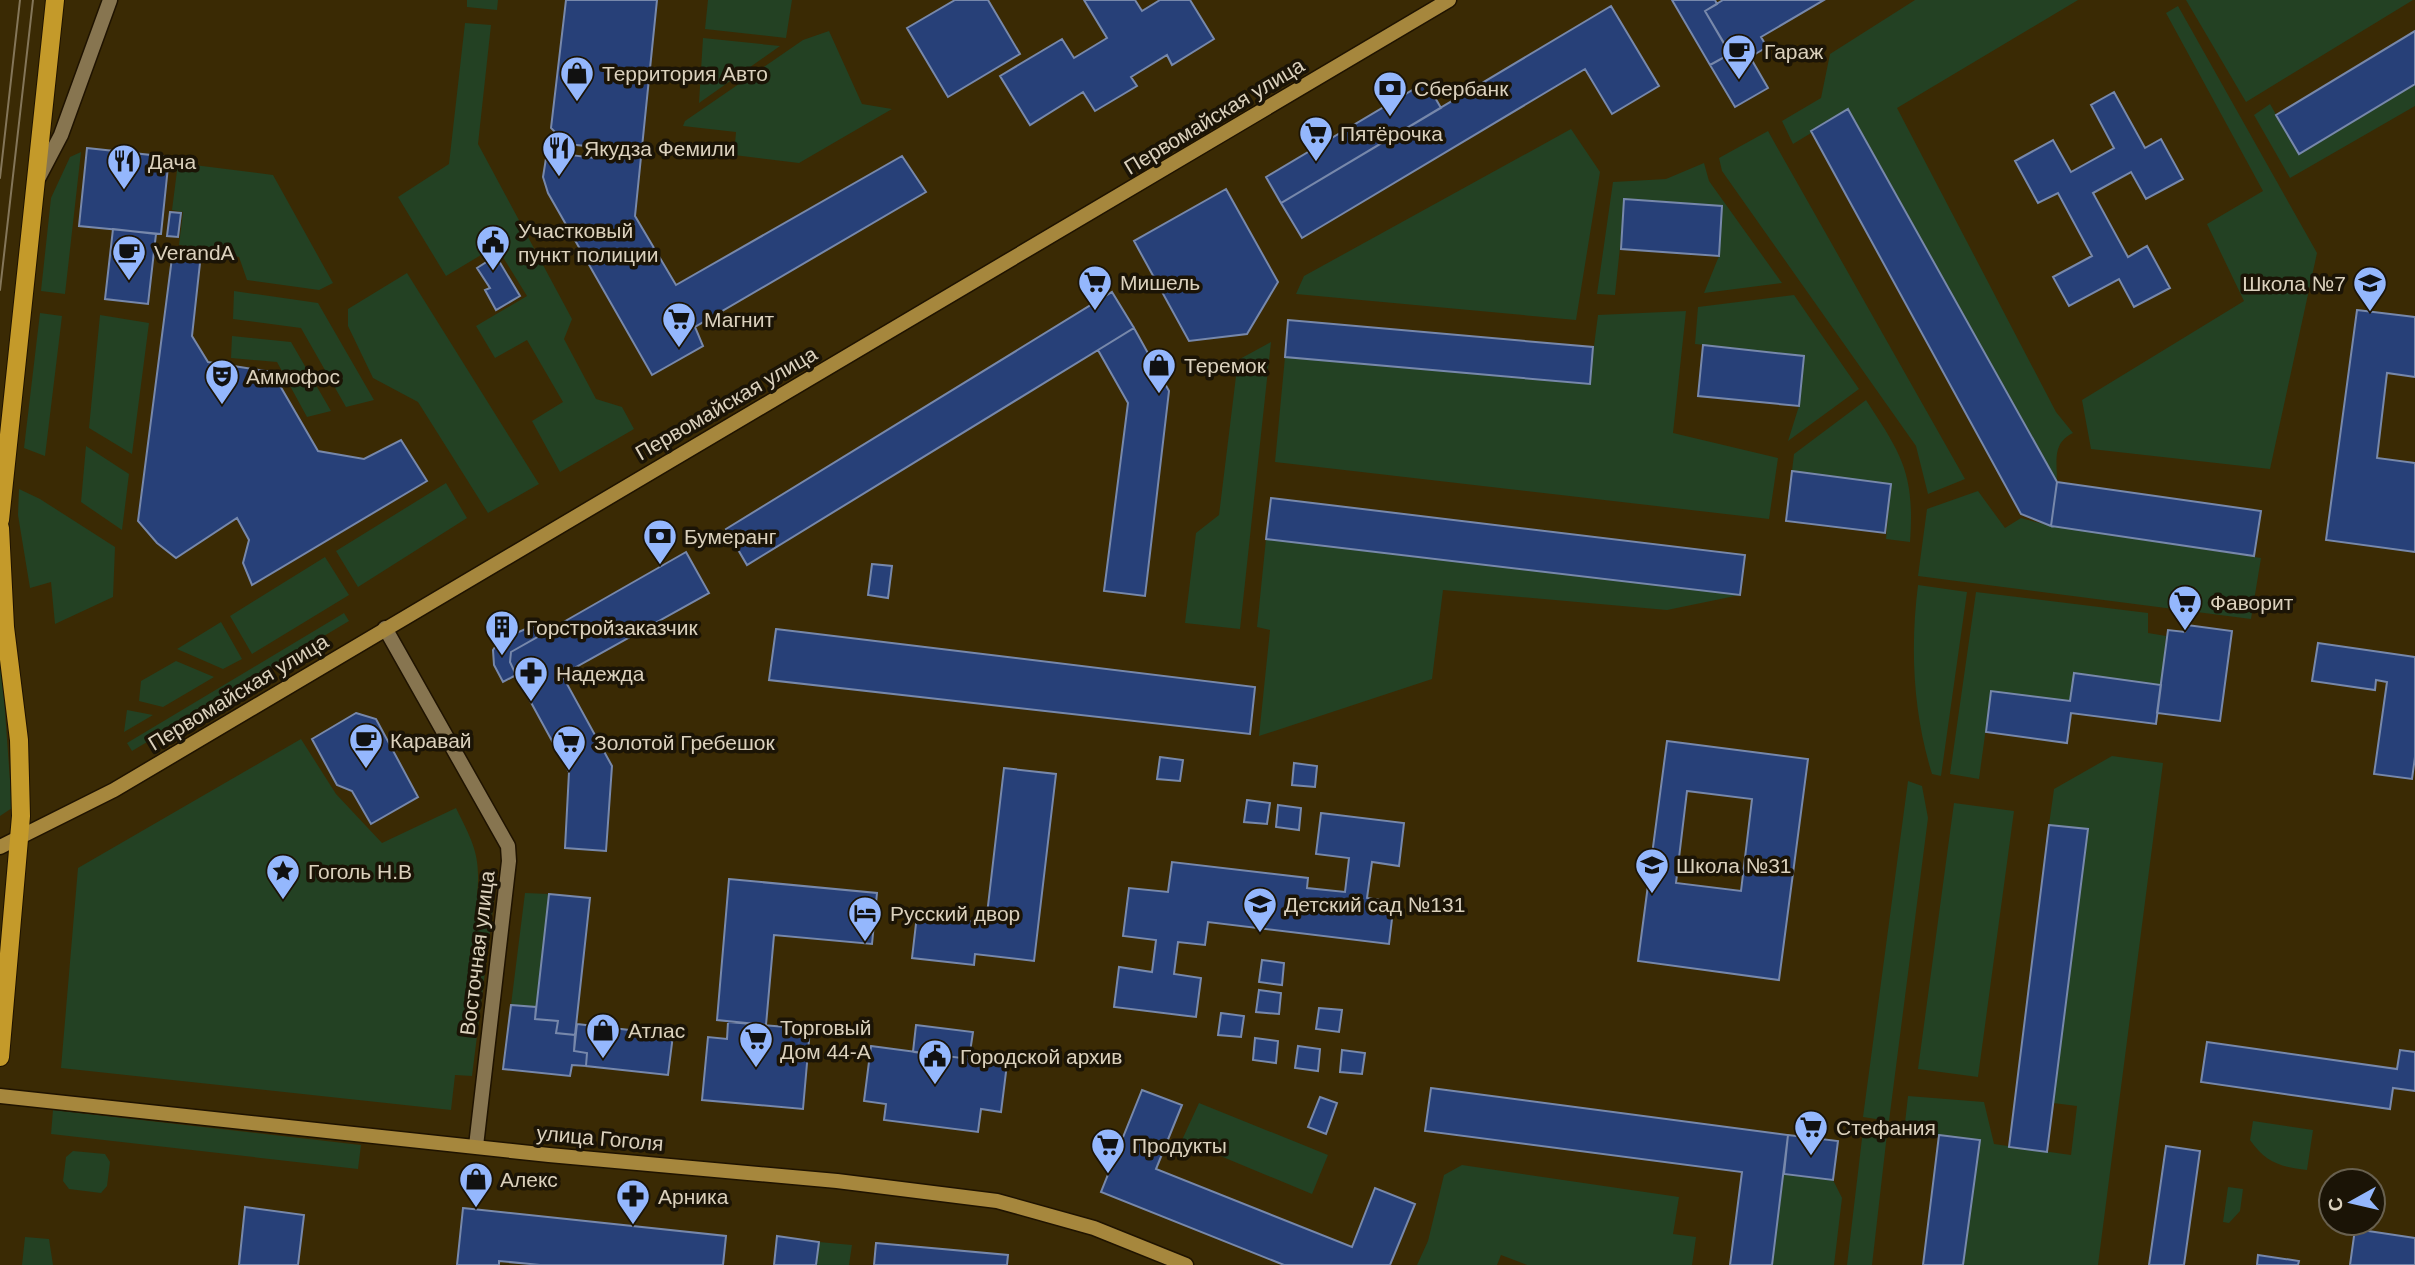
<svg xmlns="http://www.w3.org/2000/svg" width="2415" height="1265" font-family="Arial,sans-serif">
	<rect width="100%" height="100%" fill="#3a2a04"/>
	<path fill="#234123" d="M467,0H498L497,10L467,7Z
		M708,0H792L786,38L705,29Z
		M1915,0H2078L1897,108L2056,412L2073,433C2052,443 2057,461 2057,482L1849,110L1793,144L1782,121L1821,98L1830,54Z
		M2186,0H2413L2246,102Z
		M2178,6L2317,253L2270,469L2091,449L2082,400L2244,301L2207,224L2263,191L2166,13Z
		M465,23L491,25L478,144L572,319L564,339L596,399L622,407L634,429L560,472L532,421L563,402L527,340L495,358L476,326L527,296L496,246L446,276L398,197L449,164Z
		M829,31L862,104L892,109L799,163L734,155L736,132L683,126L685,121L803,40Z
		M703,38L780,46L699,103Z
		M2415,84V106L2290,178L2254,115L2270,104L2299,154Z
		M1571,129L1600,172L1576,320L1296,294L1304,276Z
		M1768,131L1782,156L1965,479L1928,494L1916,446L1722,171L1719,158Z
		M81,152L65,294L41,291L51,198L70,157Z
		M178,163L273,175L333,283L319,290L247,280L239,257L179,245L183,212L172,210Z
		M1704,163L1709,181L1782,283L1704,293L1719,256L1722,206L1625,199L1615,295L1597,294L1613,182L1666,179Z
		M407,273L539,484L488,513L418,402L373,378L348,326V309Z
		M234,291L318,303L374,400L346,407L301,328L233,319Z
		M1794,295L1859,389L1788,441L1799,406L1804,356L1695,344L1698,307Z
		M1686,311L1673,433L1778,458L1769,519L1275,462L1285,357L1589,384L1598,315Z
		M40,313L62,316L45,456L24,448Z
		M100,315L149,323L132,454L89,428Z
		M232,336L291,342L331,411L307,417L277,362L231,358Z
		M1271,342L1240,629L1185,623L1196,533L1219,515L1238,360Z
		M1866,400C1902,455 1915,474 1910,542L1886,539L1891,484L1792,471L1794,454Z
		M86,446L129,474L122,530L81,502Z
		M446,483L467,518L358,587L336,551Z
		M19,489L40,499L115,547L113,597L55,624L51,582L30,588L18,515Z
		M1978,491L2005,528L2021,518L2051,526L2261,558L2251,619L1918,576L1927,509Z
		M1266,539L1740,595L1667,610L1443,590L1432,679L1259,736L1270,630L1257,627Z
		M325,557L349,595L252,654L230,616Z
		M1918,585L1967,592L1941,776L1932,774C1913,712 1910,649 1918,585Z
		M1976,592L2148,613V633L2166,636L2161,685L2074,673L2070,701L1991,691L1979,779L1950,774Z
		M344,613L349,621L132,751L127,743Z
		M221,622L242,659L223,669L177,649Z
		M0,642L12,808L0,816Z
		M176,661L214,677L163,707L139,701L141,681Z
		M127,710L153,715L124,732Z
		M301,739L336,794L382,843L456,808C474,845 481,855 477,897L494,900L472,1076L455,1075L451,1110L61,1068L78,868Z
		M2112,756L2163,763L2098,1265H1963L1980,1141L1904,1132L1908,1096L1984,1102L1994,1144L2071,1155L2077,1106L2053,1103L2088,830L2049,825L2054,789Z
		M1908,781L1922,786L1928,818L1889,1121L1863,1117Z
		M1954,803L2014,811L1978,1077L1918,1069Z
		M525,893L549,894L536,1007L511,1005Z
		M1199,1103L1328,1155L1312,1194L1182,1140Z
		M53,1110L361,1145L358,1169L51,1134Z
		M2253,1121L2313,1130L2307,1170C2281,1167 2266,1163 2250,1140Z
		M1863,1130L1887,1134L1872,1265H1847Z
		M73,1151L105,1154L110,1162L107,1186L101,1193L69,1189L63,1181L66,1157Z
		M1462,1165L1679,1197L1673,1234L1696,1237L1692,1265H1527L1501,1255L1497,1265H1417L1428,1241L1444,1175Z
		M1784,1174L1833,1180L1842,1198L1834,1265H1772Z
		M2228,1187L2243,1189L2240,1211L2229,1223L2223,1222Z
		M25,1237L49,1239L53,1265H22Z
		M819,1242L852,1245L849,1265H816Z"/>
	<path fill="#274078" stroke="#7788ab" stroke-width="2" fill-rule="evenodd" d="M566,0H657L635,216L676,285L902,156L926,192L695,327L703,346L652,375L548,193L543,177L547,152L594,158L595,147L567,144L551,128Z
		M955,0H988L1020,54L948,97L907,28Z
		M1084,0H1135L1142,11L1160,0H1190L1214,39L1172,65L1167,55L1131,77L1137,86L1095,111L1083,92L1030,125L1000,76L1062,39L1074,58L1107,38Z
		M1672,0H1715L1717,4L1705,11L1730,54L1710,65Z
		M1723,0H1824L1761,37L1767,47L1737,65L1705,11Z
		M1611,6L1659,86L1612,114L1585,69L1302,238L1281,203Z
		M2415,31V84L2299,154L2276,115Z
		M1730,54L1737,65L1750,57L1768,88L1735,107L1710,65Z
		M1426,82L1441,108L1281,203L1266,177Z
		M2114,92L2145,148L2161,139L2183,179L2146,199L2131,172L2093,193L2128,257L2147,246L2170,288L2134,307L2119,279L2069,306L2053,277L2092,256L2058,193L2038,203L2015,161L2053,140L2071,172L2114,148L2091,105Z
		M1848,109L2057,482L2051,526L2021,514L1811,131Z
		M87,148L169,157L161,234L79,226Z
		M1226,189L1278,282L1247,334L1189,341L1134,241Z
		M1624,199L1722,206L1719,256L1621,249Z
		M170,212L181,213L178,237L167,236Z
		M113,229L156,234L148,304L105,299Z
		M173,250L201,254L192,336L208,362L272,372L318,451L364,459L401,440L427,481L252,585L243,563L249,540L237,518L176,558L157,543L138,521Z
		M496,256L520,296L496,310L485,290L490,288L477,268Z
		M1112,292L1134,328L747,565L726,529Z
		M2357,310L2415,317V377L2387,373L2377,458L2415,463V552L2326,540Z
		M1288,320L1593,347L1590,384L1285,357Z
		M1134,328L1169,391L1145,596L1104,591L1128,403L1098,350Z
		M1703,345L1804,356L1799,406L1698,396Z
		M1792,471L1891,484L1885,533L1786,521Z
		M2057,482L2261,511L2254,556L2051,526Z
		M1271,498L1745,555L1740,595L1266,539Z
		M686,552L709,593L562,675L612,766L606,851L565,848L569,772L516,675L510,662L511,652Z
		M872,564L892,566L888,598L868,595Z
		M537,624L543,634L511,652L510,662L516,675L503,682L494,665L493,650L500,640Z
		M2187,625L2232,631L2220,721L2157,713L2168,630L2185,632Z
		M776,629L1255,687L1250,734L769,680Z
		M2318,643L2415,657V757L2412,779L2374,774L2387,682L2376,680L2375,690L2312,681Z
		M2074,673L2161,685L2156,724L2071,713L2067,743L1986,732L1991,691L2070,701Z
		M356,713L376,719L418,797L371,824L352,791L337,785L312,739Z
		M1667,741L1808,759L1779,980L1638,961ZM1687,791L1752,799L1741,891L1676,883Z
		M1160,757L1183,760L1180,781L1157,779Z
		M1294,763L1317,766L1315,787L1292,785Z
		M1004,768L1056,774L1034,961L975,954L974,965L912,958L917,915L986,923Z
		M1247,800L1270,803L1267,824L1244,822Z
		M1278,805L1301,808L1299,830L1276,827Z
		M1321,813L1404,823L1399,866L1372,862L1367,898L1394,902L1389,944L1208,922L1205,945L1178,942L1174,974L1201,978L1196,1017L1114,1007L1119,967L1152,972L1156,940L1123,936L1129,888L1168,892L1172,862L1308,878L1307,888L1345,892L1349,858L1316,854Z
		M2049,825L2088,829L2047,1152L2009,1147Z
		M729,879L877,893L872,944L774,935L766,1025L717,1020Z
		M549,894L590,898L575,1035L556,1033L558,1021L535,1019Z
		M1262,960L1284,963L1282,985L1259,982Z
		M1259,990L1281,993L1279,1014L1256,1012Z
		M511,1005L536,1007L535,1019L558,1021L556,1033L575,1035L574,1051L587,1053L586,1066L572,1065L570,1076L503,1069Z
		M1319,1008L1342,1010L1339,1032L1316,1029Z
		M1221,1013L1244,1016L1241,1037L1218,1035Z
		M728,1022L810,1029L803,1109L702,1100L708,1037L727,1039Z
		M577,1024L673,1035L668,1075L586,1066L587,1053L574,1051Z
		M916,1025L973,1032L969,1059L913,1052Z
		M1255,1038L1278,1041L1276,1063L1253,1060Z
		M2207,1042L2397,1069L2400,1050L2415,1052V1091L2393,1088L2390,1109L2201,1082Z
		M871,1046L1007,1064L1001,1112L981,1109L978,1132L884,1120L886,1104L864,1101Z
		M1298,1046L1320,1049L1318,1071L1295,1068Z
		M1342,1050L1365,1053L1362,1074L1340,1072Z
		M1431,1088L1788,1135L1772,1265H1730L1742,1172L1425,1131Z
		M1142,1090L1182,1105L1156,1169L1352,1247L1375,1188L1415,1204L1390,1265H1284L1101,1192Z
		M1320,1097L1337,1103L1326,1134L1308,1127Z
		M1788,1135L1838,1141L1833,1180L1784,1174Z
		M1939,1135L1980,1140L1963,1265H1923Z
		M2166,1146L2200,1151L2184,1265H2149Z
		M245,1207L304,1215L298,1265H239Z
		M463,1208L726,1236L723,1265H540L499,1261V1265H457Z
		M2355,1229L2415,1238V1265H2350Z
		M777,1236L819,1242L816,1265H774Z
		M876,1243L1008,1255L1007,1265H874Z
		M2258,1255L2299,1261L2298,1265H2257Z"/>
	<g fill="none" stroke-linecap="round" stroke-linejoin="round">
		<g stroke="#1f1300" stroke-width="17">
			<path id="street" d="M39,177L61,135L110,0
				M385,628L508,846L509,861L476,1146"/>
		</g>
		<g stroke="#1f1300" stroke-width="17">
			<path id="secondary" d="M0,847L114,790L1449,0
				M0,1096L549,1155L837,1181L997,1201L1094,1228L1186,1265"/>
		</g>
		<g stroke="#1f1300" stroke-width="20">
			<path id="primary" d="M0,520L55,0
				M0,528L5,627L19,740L21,816L0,1057"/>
		</g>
		<use href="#street" stroke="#877550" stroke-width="14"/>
		<use href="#secondary" stroke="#a6873d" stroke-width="14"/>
		<use href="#primary" stroke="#c49a2a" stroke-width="18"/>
		<path stroke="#847659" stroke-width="2" d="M0,178L20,0
			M0,290L33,0"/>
	</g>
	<defs>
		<g id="cafe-pin" transform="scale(1.75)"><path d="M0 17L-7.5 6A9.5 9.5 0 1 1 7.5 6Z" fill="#94b7fd" stroke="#1b1406"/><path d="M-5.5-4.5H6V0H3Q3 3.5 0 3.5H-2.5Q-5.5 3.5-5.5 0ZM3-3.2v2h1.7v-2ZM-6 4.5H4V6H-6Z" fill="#111"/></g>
		<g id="shop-pin" transform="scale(1.75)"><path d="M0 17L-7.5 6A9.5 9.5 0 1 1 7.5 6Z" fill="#94b7fd" stroke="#1b1406"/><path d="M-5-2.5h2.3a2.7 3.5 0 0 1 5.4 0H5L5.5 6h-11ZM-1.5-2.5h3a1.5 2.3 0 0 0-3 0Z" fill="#111"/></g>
		<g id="bank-pin" transform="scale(1.75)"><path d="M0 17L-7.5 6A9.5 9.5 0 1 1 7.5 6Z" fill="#94b7fd" stroke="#1b1406"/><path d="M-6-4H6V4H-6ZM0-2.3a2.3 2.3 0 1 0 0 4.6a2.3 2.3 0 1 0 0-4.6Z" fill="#111"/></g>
		<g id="supermarket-pin" transform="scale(1.75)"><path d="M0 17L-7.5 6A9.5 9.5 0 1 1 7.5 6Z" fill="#94b7fd" stroke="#1b1406"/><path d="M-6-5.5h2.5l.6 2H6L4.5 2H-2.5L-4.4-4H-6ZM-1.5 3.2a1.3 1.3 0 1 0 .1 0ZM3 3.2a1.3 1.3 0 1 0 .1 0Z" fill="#111"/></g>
		<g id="restaurant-pin" transform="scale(1.75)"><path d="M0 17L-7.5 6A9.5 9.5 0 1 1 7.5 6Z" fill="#94b7fd" stroke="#1b1406"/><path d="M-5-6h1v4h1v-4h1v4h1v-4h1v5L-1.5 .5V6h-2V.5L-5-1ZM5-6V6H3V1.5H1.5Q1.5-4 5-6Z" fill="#111"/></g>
		<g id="civic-pin" transform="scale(1.75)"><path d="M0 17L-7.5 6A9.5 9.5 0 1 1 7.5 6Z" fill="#94b7fd" stroke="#1b1406"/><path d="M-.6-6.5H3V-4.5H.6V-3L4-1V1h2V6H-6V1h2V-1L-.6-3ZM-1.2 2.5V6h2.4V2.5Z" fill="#111"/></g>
		<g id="school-pin" transform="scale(1.75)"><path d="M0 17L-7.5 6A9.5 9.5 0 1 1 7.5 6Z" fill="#94b7fd" stroke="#1b1406"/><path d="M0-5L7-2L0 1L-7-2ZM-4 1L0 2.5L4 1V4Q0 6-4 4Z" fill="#111"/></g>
		<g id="theatre-pin" transform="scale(1.75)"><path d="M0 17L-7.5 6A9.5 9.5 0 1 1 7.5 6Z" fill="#94b7fd" stroke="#1b1406"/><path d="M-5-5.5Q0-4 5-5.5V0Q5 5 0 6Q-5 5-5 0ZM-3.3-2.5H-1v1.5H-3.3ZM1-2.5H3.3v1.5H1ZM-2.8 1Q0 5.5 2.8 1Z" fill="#111"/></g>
		<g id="building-pin" transform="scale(1.75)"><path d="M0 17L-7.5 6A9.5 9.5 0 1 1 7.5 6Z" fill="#94b7fd" stroke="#1b1406"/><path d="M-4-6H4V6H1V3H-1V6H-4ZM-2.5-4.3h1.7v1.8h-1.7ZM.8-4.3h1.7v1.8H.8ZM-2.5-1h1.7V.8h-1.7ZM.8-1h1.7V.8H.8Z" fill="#111"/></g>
		<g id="pharmacy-pin" transform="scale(1.75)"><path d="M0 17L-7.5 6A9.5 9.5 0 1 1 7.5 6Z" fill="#94b7fd" stroke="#1b1406"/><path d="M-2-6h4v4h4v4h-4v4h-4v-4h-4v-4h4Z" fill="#111"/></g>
		<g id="sight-pin" transform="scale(1.75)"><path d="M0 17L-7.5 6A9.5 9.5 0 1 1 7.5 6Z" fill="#94b7fd" stroke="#1b1406"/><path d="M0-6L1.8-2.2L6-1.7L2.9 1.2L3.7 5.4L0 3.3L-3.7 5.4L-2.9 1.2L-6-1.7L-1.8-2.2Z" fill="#111"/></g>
		<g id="hotel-pin" transform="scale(1.75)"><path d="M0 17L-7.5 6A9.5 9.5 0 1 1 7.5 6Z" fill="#94b7fd" stroke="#1b1406"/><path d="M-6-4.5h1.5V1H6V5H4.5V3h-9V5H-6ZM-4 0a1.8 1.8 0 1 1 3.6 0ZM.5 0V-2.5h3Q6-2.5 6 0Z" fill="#111"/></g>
	</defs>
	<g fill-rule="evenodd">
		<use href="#cafe-pin" x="1739" y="51"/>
		<use href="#shop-pin" x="577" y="73"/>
		<use href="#bank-pin" x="1390" y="88"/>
		<use href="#supermarket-pin" x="1316" y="133"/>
		<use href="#restaurant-pin" x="559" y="148"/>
		<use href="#restaurant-pin" x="124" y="161"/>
		<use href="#civic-pin" x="493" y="242"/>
		<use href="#cafe-pin" x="129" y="252"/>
		<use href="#supermarket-pin" x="1095" y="282"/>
		<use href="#school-pin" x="2370" y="283"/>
		<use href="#supermarket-pin" x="679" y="319"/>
		<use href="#shop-pin" x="1159" y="365"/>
		<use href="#theatre-pin" x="222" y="376"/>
		<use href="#bank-pin" x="660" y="536"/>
		<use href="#supermarket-pin" x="2185" y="602"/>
		<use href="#building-pin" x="502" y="627"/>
		<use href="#pharmacy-pin" x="531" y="673"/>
		<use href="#cafe-pin" x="366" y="740"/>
		<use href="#supermarket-pin" x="569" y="742"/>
		<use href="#school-pin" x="1652" y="865"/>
		<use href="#sight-pin" x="283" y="871"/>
		<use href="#school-pin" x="1260" y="904"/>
		<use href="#hotel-pin" x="865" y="913"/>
		<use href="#shop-pin" x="603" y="1030"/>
		<use href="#supermarket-pin" x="756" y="1039"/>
		<use href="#civic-pin" x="935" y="1056"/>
		<use href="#supermarket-pin" x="1811" y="1127"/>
		<use href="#supermarket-pin" x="1108" y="1145"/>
		<use href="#shop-pin" x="476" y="1179"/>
		<use href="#pharmacy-pin" x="633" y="1196"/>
	</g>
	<g text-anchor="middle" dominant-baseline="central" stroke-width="7" stroke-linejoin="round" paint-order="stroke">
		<g font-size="21" fill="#dbd1bd" stroke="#1b1406" text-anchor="start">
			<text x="1764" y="51">Гараж</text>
			<text x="602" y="73">Территория Авто</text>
			<text x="1414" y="88">Сбербанк</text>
			<text x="1340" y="133">Пятёрочка</text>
			<text x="584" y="148">Якудза Фемили</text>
			<text x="148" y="161">Дача</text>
			<text x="518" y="230">Участковый<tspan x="518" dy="24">пункт полиции</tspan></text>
			<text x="154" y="252">VerandA</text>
			<text x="1120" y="282">Мишель</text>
			<text x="2346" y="283" text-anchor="end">Школа №7</text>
			<text x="704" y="319">Магнит</text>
			<text x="1184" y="365">Теремок</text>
			<text x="246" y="376">Аммофос</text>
			<text x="684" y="536">Бумеранг</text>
			<text x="2210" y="602">Фаворит</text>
			<text x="526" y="627">Горстройзаказчик</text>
			<text x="556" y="673">Надежда</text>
			<text x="390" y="740">Каравай</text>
			<text x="594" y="742">Золотой Гребешок</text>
			<text x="1676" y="865">Школа №31</text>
			<text x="308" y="871">Гоголь Н.В</text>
			<text x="1284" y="904">Детский сад №131</text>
			<text x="890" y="913">Русский двор</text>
			<text x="780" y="1027">Торговый<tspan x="780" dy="24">Дом 44-А</tspan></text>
			<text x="628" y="1030">Атлас</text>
			<text x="960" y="1056">Городской архив</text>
			<text x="1836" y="1127">Стефания</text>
			<text x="1132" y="1145">Продукты</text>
			<text x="500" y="1179">Алекс</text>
			<text x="658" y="1196">Арника</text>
		</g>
		<g font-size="21" fill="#dbd1bd" stroke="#1b1406">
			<text transform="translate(1214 116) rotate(-31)">Первомайская улица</text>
			<text transform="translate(726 403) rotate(-30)">Первомайская улица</text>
			<text transform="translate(238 692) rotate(-31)">Первомайская улица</text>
			<text transform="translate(477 953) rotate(-83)">Восточная улица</text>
			<text transform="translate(600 1138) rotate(5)">улица Гоголя</text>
		</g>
	</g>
	<g transform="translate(2352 1202) rotate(262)"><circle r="33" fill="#1b1406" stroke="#68604f" stroke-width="2"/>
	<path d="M0-5L12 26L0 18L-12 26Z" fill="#94b7fd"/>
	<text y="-10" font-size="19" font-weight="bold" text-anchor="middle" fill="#dbd1bd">С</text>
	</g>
</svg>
